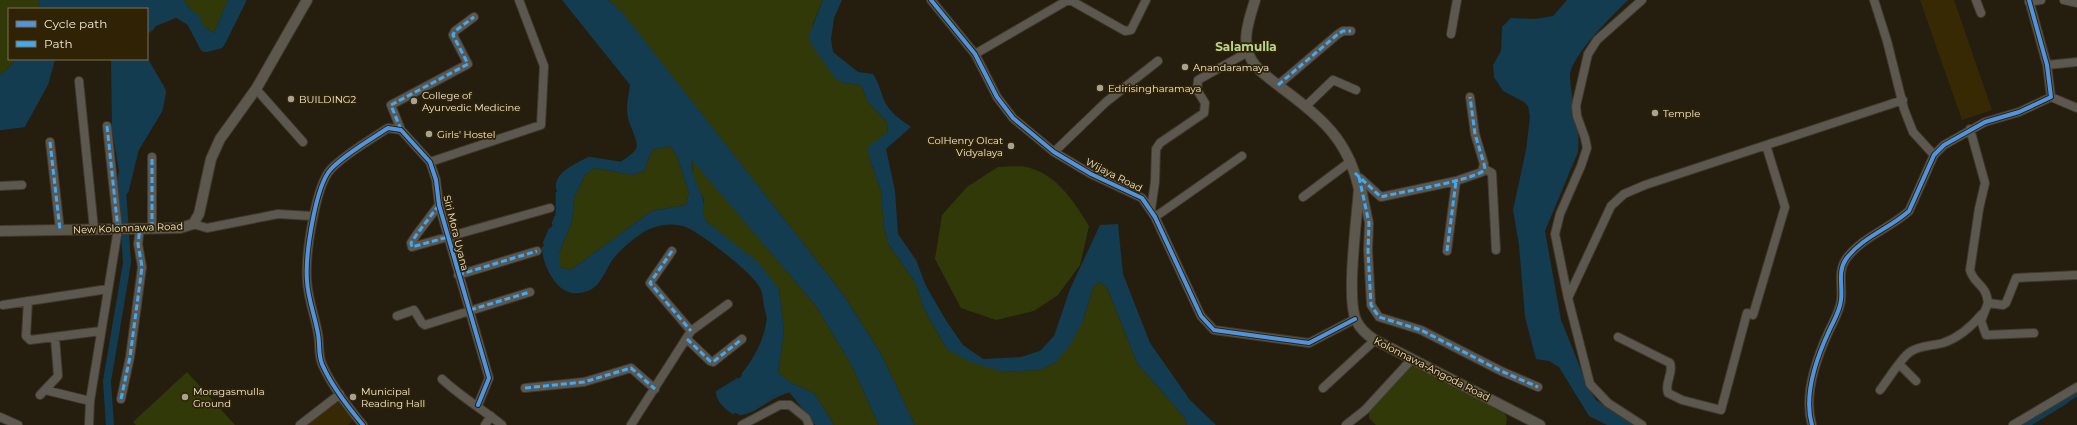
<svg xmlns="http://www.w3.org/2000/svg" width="2077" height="425" font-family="Montserrat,sans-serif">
	<rect width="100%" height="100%" fill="#251e0f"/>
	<path fill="#382905" d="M1920,0H1954L1992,110L1962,120Z
		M340,398L353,420L348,425H306Z"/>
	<path fill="#323908" d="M0,0H38L41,9H9V59H15L13,64L0,75Z
		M183,0H228L214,33L204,27Z
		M608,0H823L812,26L843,83L861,85L868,102L887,122L888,132L869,157L881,191L884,228L889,245L915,282L923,307L947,349L1004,372L1040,370L1055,363L1083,321L1093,287L1099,282L1107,287L1137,363L1185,418L1187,425H915L880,352L843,294L622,13Z
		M670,146L677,156L689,193L686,205L652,211L571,270L559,267V253L572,221L574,198L585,175L595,168L632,175L644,171L652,150Z
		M692,159L816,306L851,364L879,425H834L814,393L791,383L778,372L784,331L779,289L708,223L703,216L704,200L693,177Z
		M998,167C1008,167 1021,165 1030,168C1058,176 1075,203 1089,226L1080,265L1058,295L1034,311L996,320L961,308L935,259L942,215L967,187Z
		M1414,366L1504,412L1507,418L1506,425H1376L1369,418V412L1407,368Z
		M187,372L235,425H136L133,422Z"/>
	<path fill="#133c50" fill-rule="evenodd" d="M38,0H183L204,27L214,33L228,0H239L218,42L206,45L193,20L177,10L152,20L147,26V9H41Z
		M562,0H608L622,12L843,294L880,352L915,425H879L851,364L816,306L692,160C691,177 698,184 703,199C706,209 700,213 708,223L758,262L779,289L784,331L778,372L791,383L814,393L834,425H817L790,391C787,392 781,392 778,394C760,401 750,423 728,410C721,405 717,399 717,392L738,380L753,361L761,343L768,319L761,287L732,256L685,225L667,223L643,231L613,256L598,284L588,290L576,292L564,289L552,275L544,260L543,247L557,214V184L563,173L589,158L621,163C652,144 634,143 629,117C628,106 630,97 631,86ZM670,146L677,156L689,193L686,205L652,211L571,270L559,267V253L572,221L574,198L585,175L595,168L632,175L644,171L652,150Z
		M823,0H842L834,18L831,39L833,52L858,72L873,74C879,83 880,90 884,100C889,112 901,120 911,127L886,149L895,191L898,234L916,260L926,286L947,322L963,345L983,359L1021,357L1040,351L1054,336L1070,289L1100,225L1118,224L1123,274L1150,343L1190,400L1216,425H1187L1185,418L1137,363L1107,287L1099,282L1093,287L1083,321L1071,344L1055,363L1040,370L1004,372L970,362L947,349L923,307L915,282L889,245L884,228L881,191L869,157L868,147L888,132L887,122L868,102L861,85L843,83L835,78L811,44L809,35Z
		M1567,0H1628C1614,14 1569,57 1570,77C1571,102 1581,127 1578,152L1545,231L1561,320L1588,387L1596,400L1636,425H1607L1589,416L1559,367L1549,361L1536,359L1525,317L1519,245L1513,210L1526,150L1530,117L1528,106L1524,102L1503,91L1494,77L1493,65L1501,51L1502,27L1511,18L1535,19L1553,16Z
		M15,59H54L47,84L24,126L0,130V75L13,64Z
		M111,59H140L159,92L156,108L132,148L122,189L112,129Z
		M2066,396L2068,403L2032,425H2016Z"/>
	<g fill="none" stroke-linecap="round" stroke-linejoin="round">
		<path stroke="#133c50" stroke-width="2.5" d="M0,129L24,126L47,84L54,59
			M557,188C556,172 577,165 589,158L621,163C647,147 638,145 630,120C626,109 630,97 631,86
			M553,223L557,214V193
			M544,243L550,229
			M543,248C545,265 556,292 576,292C600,292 602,271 613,257C620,248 634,237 643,231C655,224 671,221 684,225C700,230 753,272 761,287C764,291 764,299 765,305C766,309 768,315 768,319C766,339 755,359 743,374
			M733,413C725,408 718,402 717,392L738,379
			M740,414C760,411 769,395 790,391L817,425"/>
		<path stroke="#133c50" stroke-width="8" d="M2057,404L2077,392
			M110,425L107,381L127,263L122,189"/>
		<path stroke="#133c50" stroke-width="14" d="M147,26L152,20L177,10L193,20L206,45L218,42L239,0
			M122,189L132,148L156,108L159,92L140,59"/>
		<g stroke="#40392d" stroke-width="10">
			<path id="minor" d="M931,0L975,54L997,97L1013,118L1054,152L1091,174L1142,198L1155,217L1201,316L1214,330L1309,343L1355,319
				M1070,0L1125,31L1131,30L1146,0
				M1874,0L1887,41L1904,109L1913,132L1934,155
				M1976,0L1981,13
				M2064,0L2077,3
				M2029,2L2041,0
				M1451,34L1457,0
				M975,54L1068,0
				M2047,65L2077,62
				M79,81L94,229
				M1278,85L1338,34L1343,31H1351
				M256,89L303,142
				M2051,97L2077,108
				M1306,106L1333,80L1356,90
				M1970,129L1985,183L1979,209L1970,270C1974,285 1986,283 1988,303L2003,305L2006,303L2016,278L2077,275
				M401,130L391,105L468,64L453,35L455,31L474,17
				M50,142L60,230
				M1054,152L1106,102L1158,61
				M430,162L541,125L544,66L519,0
				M1485,169L1492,173L1496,250
				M1360,178L1381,197L1456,181L1482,172L1484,164L1475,134L1470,97
				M1361,184L1369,223L1368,250L1371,305L1379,317L1421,330L1501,371L1538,387
				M0,186L22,185
				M1303,197L1351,161
				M439,205L417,234L411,243L412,247L550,208
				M1151,209L1155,182L1156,149L1160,143L1204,113L1205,103L1197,90L1198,80L1248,52
				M1155,217L1242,156
				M193,224L207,228L278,214L312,216
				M152,228V157
				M672,251L650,283L691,331
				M1447,251L1456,181
				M458,275L537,251
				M1568,298L1611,206L1624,194L1645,185L1903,100
				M28,301L26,336L30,340L101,331
				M1988,303L1981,321L1986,335L2034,333
				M3,305L108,289
				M397,316L414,310L422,323L425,325L530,292
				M1618,337L1670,363C1674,374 1664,382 1668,393L1682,400L1721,410L1747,313L1753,315L1785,207L1766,145
				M687,339L710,361L713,362L742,339
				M1900,365L1916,381
				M442,379C460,396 482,409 502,425
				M525,388L584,382L631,368L655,389
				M1323,388L1375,340
				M45,390L90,401
				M1880,390C1888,380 1901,358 1910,352C1920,345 1932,346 1943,343C1958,338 1972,326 1982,314
				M40,395L58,376L55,337
				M121,399L130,357L142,267L138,244L140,228
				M0,417L18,425
				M89,425L90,401L118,229L107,126
				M300,425L340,394
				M363,425C348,407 331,385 322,364C318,354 320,345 318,334C315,316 308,299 307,281C305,257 315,186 331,169C345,154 370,140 388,128L401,130L430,162L436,180L439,205L489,378L478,405
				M485,425L491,416
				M631,425L691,331L728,304
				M742,425L780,405H790L806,418L809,425
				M1346,425L1365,410L1412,359
				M1642,425L1608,403L1590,384L1568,298L1555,234L1560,214L1581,166L1587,148L1585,138L1577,116L1576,106L1588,54L1597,40L1642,0
				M1812,425C1803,395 1816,359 1829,331C1833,322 1840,311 1841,300C1843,287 1837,272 1846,259C1862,237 1889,229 1909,211L1934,155L1944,145L1985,122L2019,112L2051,97L2047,65L2029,0
				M2013,425L2077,387"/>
		</g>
		<g stroke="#40392d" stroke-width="12">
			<path id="major" d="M1255,0C1250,17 1241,40 1250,57C1256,70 1272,80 1283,89C1322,118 1348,140 1359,189C1357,217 1346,298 1356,320C1360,329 1367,335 1375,340L1540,425
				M0,231L180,228L193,224L199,214L211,159L220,139L256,89L307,0"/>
		</g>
		<use href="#minor" stroke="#5c5850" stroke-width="8"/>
		<use href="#major" stroke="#5d584d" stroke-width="10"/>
		<path stroke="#3fa9f5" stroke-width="3" stroke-dasharray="6 3" stroke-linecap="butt" d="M1278,85L1338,34L1343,31H1351
			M107,126L118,229
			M401,130L391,105L468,64L453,35L455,31L474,17
			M50,142L60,230
			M1355,173L1381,197C1399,192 1478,180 1485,169L1484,164L1475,134L1470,97
			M1359,177L1369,223L1368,250L1371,305L1379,317L1421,330L1501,371L1538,387
			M439,205L417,234L411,243L412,247L448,237
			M152,228V157
			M672,251L650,283L691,331
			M1447,251L1456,181
			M458,275L537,251
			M470,310L530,292
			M687,339L710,361L713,362L742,339
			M525,388L584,382L631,368L655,389
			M121,399L130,357L142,267L138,244L140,228"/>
		<g stroke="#2f2205" stroke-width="6">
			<path id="cycleway" d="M931,0L975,54L997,97L1013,118L1054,152L1091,174L1142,198L1155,217L1201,316L1214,330L1309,343L1355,319
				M363,425C348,407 331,385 322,364C318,354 320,345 318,334C315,316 308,299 307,281C305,257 315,186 331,169C345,154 370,140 388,128L401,130L430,162L436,180L439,205L489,378L478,405
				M1812,425C1803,395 1816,359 1829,331C1833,322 1840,311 1841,300C1843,287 1837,272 1846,259C1862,237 1889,229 1909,211L1934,155L1944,145L1985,122L2019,112L2051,97L2047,65L2029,0"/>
		</g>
		<use href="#cycleway" stroke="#4d94e3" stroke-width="4"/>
	</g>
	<g fill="#a9a191" stroke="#2f2205" stroke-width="1.5">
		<circle cx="1185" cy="67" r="4"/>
		<circle cx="1100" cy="88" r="4"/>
		<circle cx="291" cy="99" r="4"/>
		<circle cx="414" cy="101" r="4"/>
		<circle cx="1655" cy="113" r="4"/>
		<circle cx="429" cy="134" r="4"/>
		<circle cx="1011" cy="146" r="4"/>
		<circle cx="185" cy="397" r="4"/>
		<circle cx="353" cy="397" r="4"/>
	</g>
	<g text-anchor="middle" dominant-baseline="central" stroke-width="3.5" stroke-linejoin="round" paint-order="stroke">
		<g font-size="10" fill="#f0e8d7" stroke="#2f2205" text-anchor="start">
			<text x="1193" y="67">Anandaramaya</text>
			<text x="1108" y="88">Edirisingharamaya</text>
			<text x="422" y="95">College of<tspan x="422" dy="12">Ayurvedic Medicine</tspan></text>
			<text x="299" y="99">BUILDING2</text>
			<text x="1663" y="113">Temple</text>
			<text x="437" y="134">Girls' Hostel</text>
			<text x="1003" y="140" text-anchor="end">ColHenry Olcat<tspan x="1003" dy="12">Vidyalaya</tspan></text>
			<text x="193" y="391">Moragasmulla<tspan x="193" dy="12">Ground</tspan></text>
			<text x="361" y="391">Municipal<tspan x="361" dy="12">Reading Hall</tspan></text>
		</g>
		<g font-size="10" fill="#f0e8d7" stroke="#2f2205">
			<text transform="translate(1114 175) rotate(27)">Wijaya Road</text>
			<text transform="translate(128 228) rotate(-2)">New Kolonnawa Road</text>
			<text transform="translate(456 233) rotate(76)">Siri Mora Uyana</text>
			<text transform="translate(1432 369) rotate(27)">Kolonnawa-Angoda Road</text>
		</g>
		<g font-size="12" font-weight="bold" fill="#b8d68e" stroke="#2f2205">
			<text x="1246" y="46">Salamulla</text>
		</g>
	</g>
	<rect x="8" y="8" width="140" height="52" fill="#2f2205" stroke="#7c7159"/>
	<rect x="16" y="21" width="20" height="6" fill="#4d94e3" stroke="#7c7159"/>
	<text x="44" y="28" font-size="12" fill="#f0e8d7">Cycle path</text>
	<rect x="16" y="41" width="20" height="6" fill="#3fa9f5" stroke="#7c7159"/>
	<text x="44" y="48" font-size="12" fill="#f0e8d7">Path</text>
</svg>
